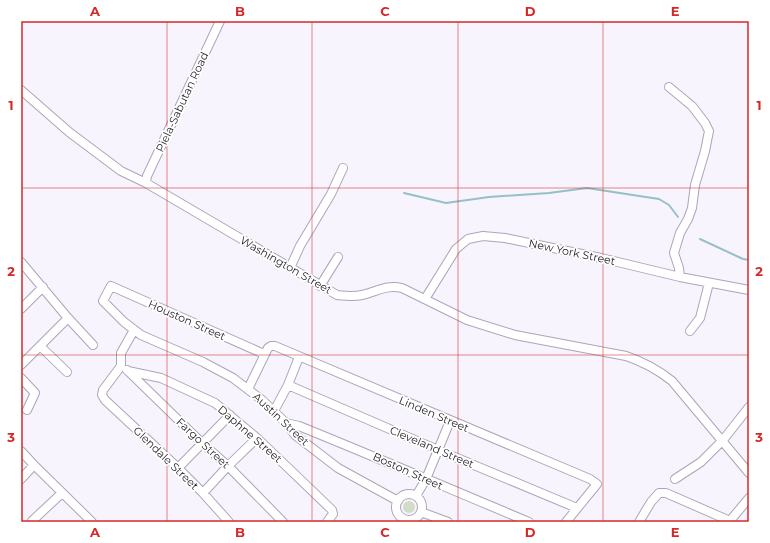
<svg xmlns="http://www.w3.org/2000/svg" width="770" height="543" font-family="Montserrat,sans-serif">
	<rect width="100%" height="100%" fill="#f7f4fd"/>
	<path fill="#d1ddc7" d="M403 507a6 6 0 1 1 12 0a6 6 0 1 1-12 0Z"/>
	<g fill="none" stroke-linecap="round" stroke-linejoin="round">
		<path stroke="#96c0c6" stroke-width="2" d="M404,193L446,203L489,197L549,193L587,188L659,199L669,205L678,217
			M700,239L743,259L749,260"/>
		<g stroke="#ada4bb" stroke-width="10">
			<path id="minor" d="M669,87L692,106L705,123L709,131L705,151L695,185L692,208L688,219L680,233L674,253L679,268L680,277
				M21,90L69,132L121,171L146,183L337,295C346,296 353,297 362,295C376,292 387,284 402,288L467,320L515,335L626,356C644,362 657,369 672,381L749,473
				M146,183L147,176L220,21
				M21,262L68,318L93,345
				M290,268L300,246L331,194L343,168
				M320,286L338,257
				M425,299L456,249L468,239L483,236L505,238L601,258L680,277L749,290
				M21,309L43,287
				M134,330L121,353V366L103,390L102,395L105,400L178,468L203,493L229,522
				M690,331L700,318L709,283
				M40,346L67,372
				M264,354L111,286L103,301L124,322L141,335L203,362L233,378L262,400L286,423L295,435L338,468L398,501
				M21,365L68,318
				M127,370L203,444L228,466L283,522
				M128,371L161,378L215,403L257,438L332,510L333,514L327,522
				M21,378L35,393L27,410
				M288,385L438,450L577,508
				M248,389L268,348L271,346H275L590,479L597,484L566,522
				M274,411L288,385L299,357
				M286,423L299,426C376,457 452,490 529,522
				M21,451L34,465L92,522
				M178,468L230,415
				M21,479L34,465
				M675,479L701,462L723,440L749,407
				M203,493L228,466L257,438
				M396 507a13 13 0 1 1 26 0a13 13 0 1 1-26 0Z
				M416,496L426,479L450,421
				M421,512L448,522
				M32,521L62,493
				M639,522L651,502L659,493H666L730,521
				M729,522L749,498"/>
		</g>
		<use href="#minor" stroke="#fff" stroke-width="8"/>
	</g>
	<path fill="none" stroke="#d62828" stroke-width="1" stroke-opacity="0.55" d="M167,21V522M312,21V522M458,21V522M603,21V522M21,188H749M21,355H749"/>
	<g text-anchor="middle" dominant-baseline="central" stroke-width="3.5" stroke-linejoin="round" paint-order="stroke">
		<g font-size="11" fill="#211e26" stroke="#fff">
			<text transform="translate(182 102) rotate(-65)">Piela-Sabutan Road</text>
			<text transform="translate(572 252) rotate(12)">New York Street</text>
			<text transform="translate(286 265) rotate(30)">Washington Street</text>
			<text transform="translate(187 320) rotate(24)">Houston Street</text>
			<text transform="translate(434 414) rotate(23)">Linden Street</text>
			<text transform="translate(281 419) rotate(43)">Austin Street</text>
			<text transform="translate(250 434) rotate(41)">Daphne Street</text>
			<text transform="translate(203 443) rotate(43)">Fargo Street</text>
			<text transform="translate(432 447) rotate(23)">Cleveland Street</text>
			<text transform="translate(166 458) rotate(44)">Glendale Street</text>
			<text transform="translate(408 471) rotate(24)">Boston Street</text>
		</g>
	</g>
	<rect width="770" height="543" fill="none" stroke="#ffffff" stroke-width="44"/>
	<rect x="22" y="22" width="726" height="499" fill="none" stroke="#d62828" stroke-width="1.5"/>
	<g font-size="13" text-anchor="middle" font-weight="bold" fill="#d62828">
		<text x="95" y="16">A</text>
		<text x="240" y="16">B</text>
		<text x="385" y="16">C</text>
		<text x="530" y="16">D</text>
		<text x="675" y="16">E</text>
		<text x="11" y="110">1</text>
		<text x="759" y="110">1</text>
		<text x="11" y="276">2</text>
		<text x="759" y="276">2</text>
		<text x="11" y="442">3</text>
		<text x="759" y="442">3</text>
		<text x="95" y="537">A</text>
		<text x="240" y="537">B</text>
		<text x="385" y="537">C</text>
		<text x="530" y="537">D</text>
		<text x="675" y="537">E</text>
	</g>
</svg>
